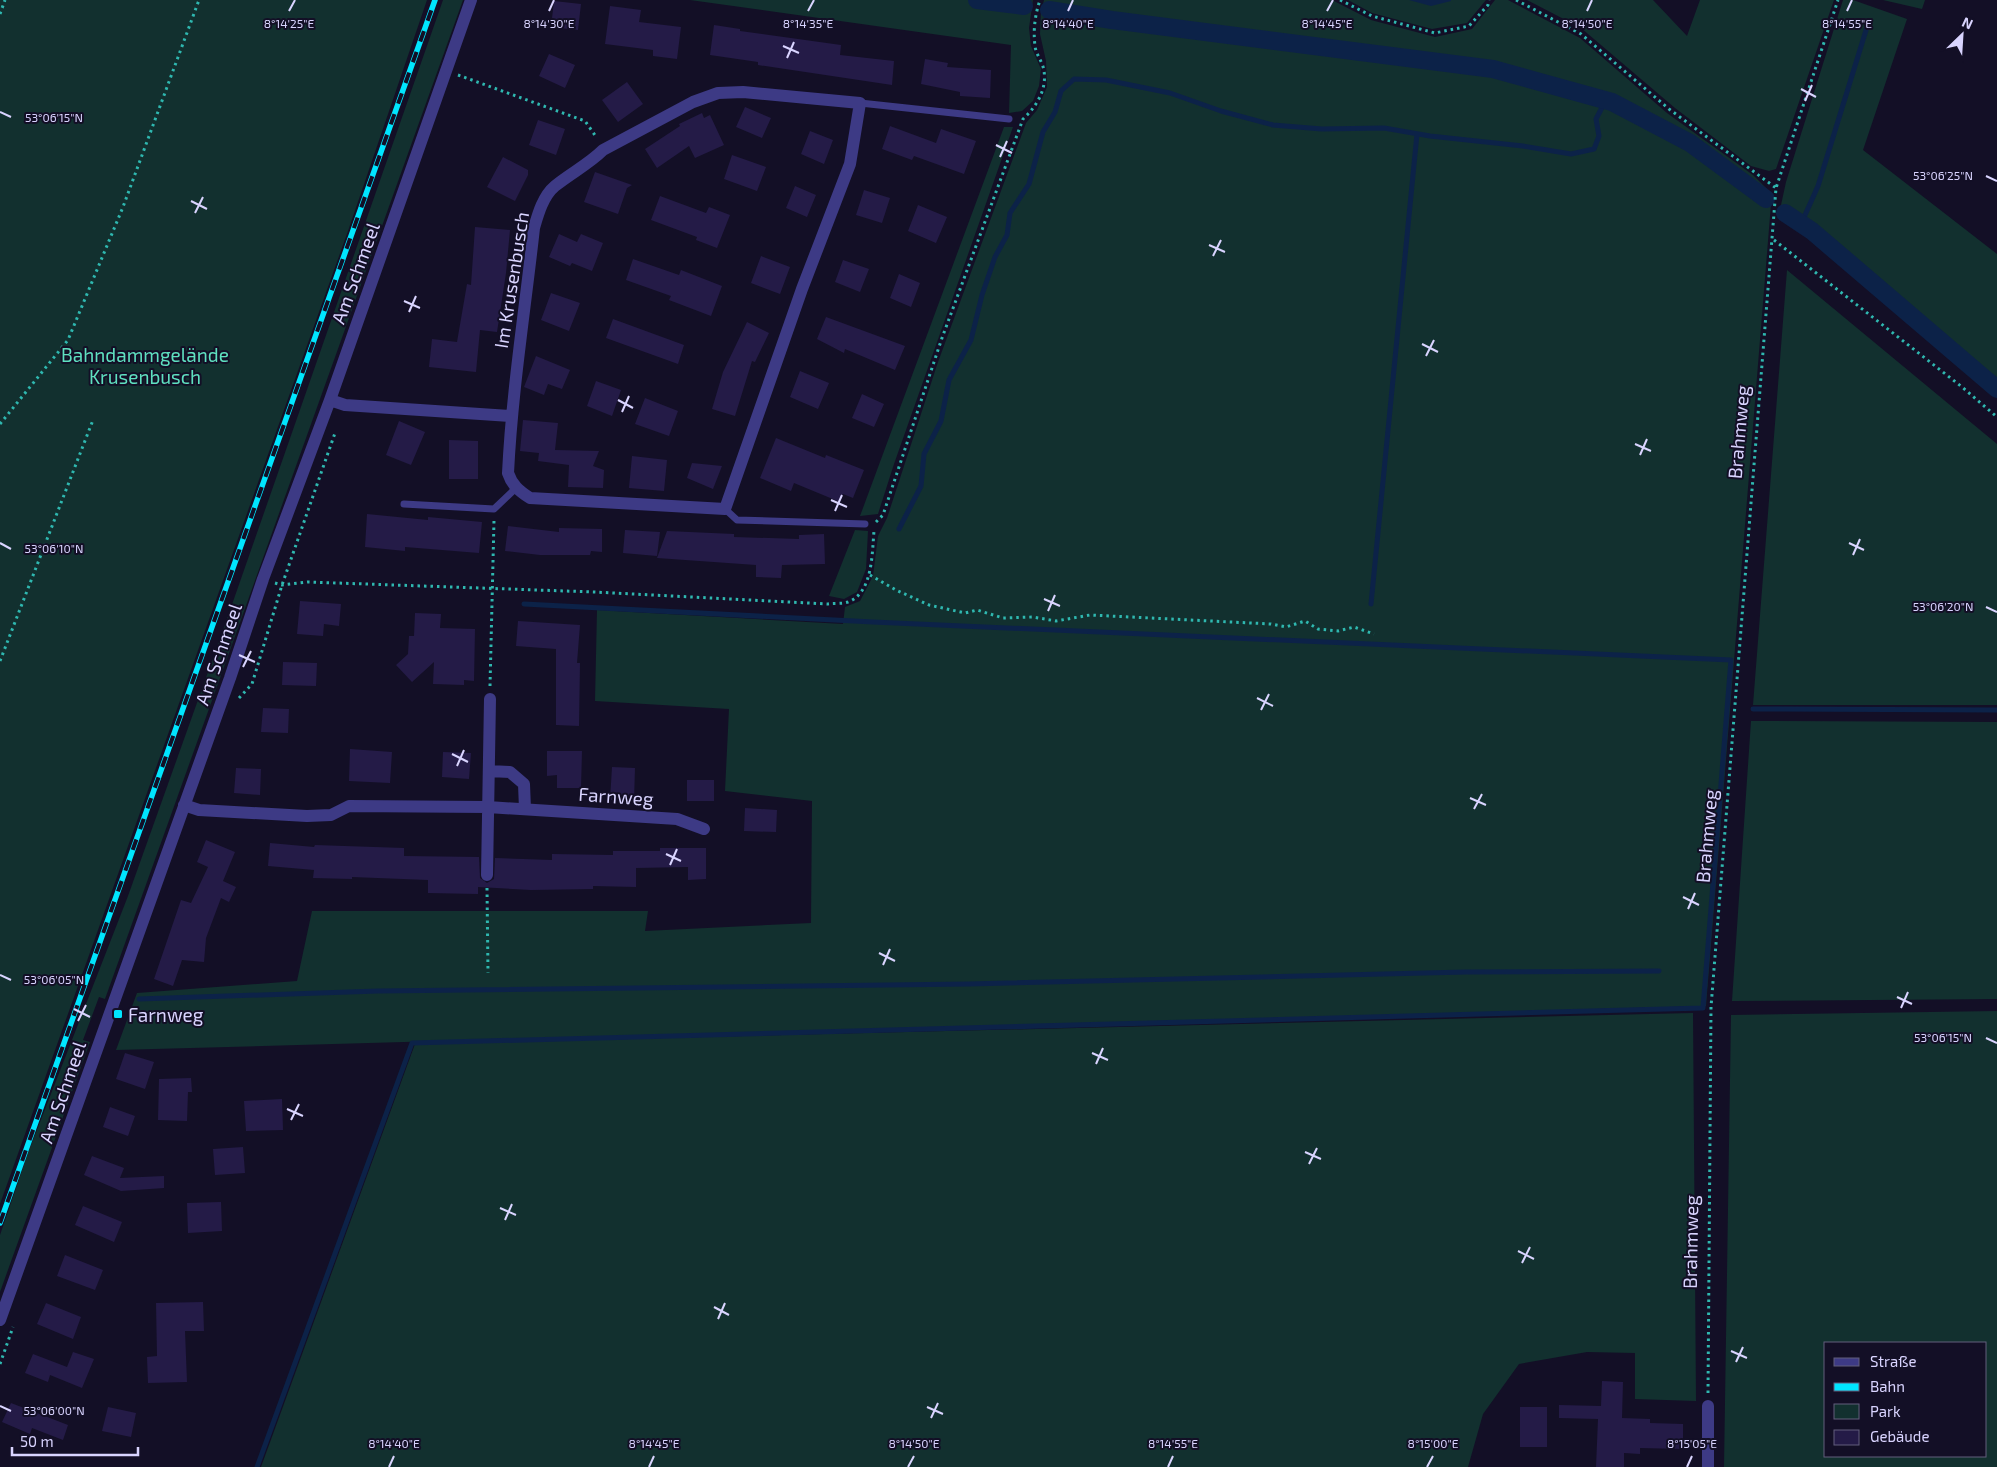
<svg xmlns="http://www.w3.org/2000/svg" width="1997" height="1467" font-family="'Exo 2',sans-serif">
	<rect width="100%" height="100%" fill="#130f26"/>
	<path fill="#12302f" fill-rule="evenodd" d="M0,0H427L348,231L0,1204Z
		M443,0H463L105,999L99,997L83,1040L90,1042L0,1292V1235L28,1153L128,896L228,616Z
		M690,0H1033L1029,28L1031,46L1041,69L1039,86L1033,101L1022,111L1009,113L1011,45Z
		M1044,0H1332L1371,20L1435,37L1472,29L1495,0H1508L1580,38L1667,113L1753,175L1769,191L1771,200L1690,142L1613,100L1493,67L1042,8Z
		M1348,0H1486L1467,23L1432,29L1372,13Z
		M1527,0H1653L1687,36L1700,0H1834L1776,169L1769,171L1751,166L1675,108L1581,28Z
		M1843,0H1853L1907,19L1863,150L1997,254V378L1814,228L1781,205L1786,182Z
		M1883,0H1925L1922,9Z
		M1041,11L1493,72L1611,103L1689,144L1771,204L1706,1006L116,1050L137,993L297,981L312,911H648L645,931L811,923L812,801L725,791L729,709L595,701L597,610L843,624L845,607L860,601L873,576L878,536L887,518L938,362L1026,123L1037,110L1047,87L1046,61L1040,34Z
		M1004,127H1013L894,464L878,514L860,516Z
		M1787,270L1997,444V705H1753Z
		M855,530L868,531L866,569L857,592L844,599L829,596Z
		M1751,721L1997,722V999L1732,1001Z
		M1997,1011V1467H1724L1731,1015ZM1986,1343V1456H1826V1343Z
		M1693,1013L1696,1401L1635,1399V1353L1587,1352L1519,1364L1483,1414L1468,1467H261L415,1044Z"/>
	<path fill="#0c2248" d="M1409,0H1451V1L1431,6Z"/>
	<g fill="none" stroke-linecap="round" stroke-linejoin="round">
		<path stroke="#0c2248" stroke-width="5" d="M1801,224L1818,186L1867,27
			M899,529L921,486L924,454L941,421L949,380L971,340L982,295L995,257L1007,235L1010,213L1029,184L1043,132L1055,112L1061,91L1074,79L1106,80L1170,93L1221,111L1273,125L1322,129L1384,128L1430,136L1523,146L1571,154L1594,149L1599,136L1596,119L1606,100
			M1371,604L1417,134
			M1753,709L1997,710
			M139,999L378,991L969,984L1466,972L1659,971
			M257,1467L412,1043L1703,1008L1731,660L873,622L524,604"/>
		<path stroke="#0c2248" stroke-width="18" d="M977,0L1024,6
			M1049,10L1112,20L1493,69L1612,102L1690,143L1766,199
			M1785,213L1812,231L1997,389"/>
	</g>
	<path fill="#241b47" d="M554,1L581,4L578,30L551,27Z
		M610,6L641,10L639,22L681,27L677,59L653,56V50L605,44Z
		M714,25L740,29V31L841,45L840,55L894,61L892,85L758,65V62L710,55Z
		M549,54L575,65L565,88L539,76Z
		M925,59L948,63L947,67L991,70L990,98L960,96V92L921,84Z
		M627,82L643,104L618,122L602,100Z
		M745,107L771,118L762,138L736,127Z
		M702,113L704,118L710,115L724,145L695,158L689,146L657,168L645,149L680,126L679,124Z
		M538,120L565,129L556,155L529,145Z
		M890,126L936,143L941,129L976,141L964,174L914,156L912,160L882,149Z
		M810,131L833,140L824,164L801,154Z
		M732,155L766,167L757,191L724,179Z
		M503,157L528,170V175L515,201L487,187Z
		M595,172L632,185L627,188L618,214L584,202Z
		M795,186L816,195L807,217L786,208Z
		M864,190L890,198L882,223L856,215Z
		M660,196L706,213L709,207L730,215L717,248L696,240L697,237L651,220Z
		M918,205L947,217L936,243L908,231Z
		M475,227L510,230L506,273L497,332L480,330L476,372L429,367L432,339L457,342L467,284L471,285Z
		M559,234L577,242L581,234L603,243L592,271L572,263L570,266L549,257Z
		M761,256L790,267L780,294L751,283Z
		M633,259L679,275L681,270L722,286L711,316L669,300L671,296L626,280Z
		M843,260L869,269L860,292L835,282Z
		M899,274L920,283L911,307L890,298Z
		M551,293L580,303L569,331L541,320Z
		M826,317L905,346L895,370L845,349L844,353L817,339Z
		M613,319L684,345L678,364L606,338Z
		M747,322L769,333L755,362L752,361L735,416L712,409L723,372Z
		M536,356L570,370L562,389L548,384L544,395L524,387Z
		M800,371L829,383L818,409L790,397Z
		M596,381L621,390L612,416L587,406Z
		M862,394L884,404L874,427L852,418Z
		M645,398L678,411L669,436L635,424Z
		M523,420L558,423L555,450L599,451L593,466L604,470L603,488L568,487L569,465L538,461L539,453L520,451Z
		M399,421L425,432L411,465L386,455Z
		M776,438L825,458L826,455L864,470L853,498L843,494L840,502L794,483L791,491L760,478Z
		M449,440L478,441V479H449Z
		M632,456L667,460L664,491L629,488Z
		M692,463L722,466L713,489L687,478Z
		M367,514L428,520V517L482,522L479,553L405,547V551L365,547Z
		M508,526L559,532V528L602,529V552L591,551L590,555H540L505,551Z
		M625,530L660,532L657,556L623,553Z
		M667,531L734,534V537L799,539V535L824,534L825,564L782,565L781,578L756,577V565L657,558Z
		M300,601L341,604L339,626L324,624L323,636L297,634Z
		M415,613L441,614L440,628L475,629L474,681L464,680V685L433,684L434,662L412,682L396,665L408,654L409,636H414Z
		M518,621L580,625L577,663H580L579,726L556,725V649L516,646Z
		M283,662L317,663L316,686L282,685Z
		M263,708L289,709L288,733L261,732Z
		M350,749L392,752L390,783L349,781Z
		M547,751H582L581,788H557V775L547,776Z
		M443,752L471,753L469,779L442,777Z
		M612,767L635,768L634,801L610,800Z
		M236,768L261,769L260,795L234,793Z
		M687,780H714V801H687Z
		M745,808L777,810L776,832L744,831Z
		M206,840L235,852L223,881L236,887L229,902L221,898L206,938L204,962L182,960L173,986L154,979L181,900L191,903L208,867L197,862Z
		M270,843L314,847L315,845L404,848V856L479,857L480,878L487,883L494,879L495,858L552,860V854L613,855V851H660V848H706V879L688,880V867L636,868V887L593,886V889L531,890L478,887V894L428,893V880L352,877V879L313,878L314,870L268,866Z
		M125,1053L154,1062L145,1089L116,1079Z
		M191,1078L192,1092H188L187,1121L158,1120L159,1079Z
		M282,1099L283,1130L246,1131L244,1101Z
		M110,1107L135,1116L128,1136L103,1127Z
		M243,1147L245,1173L215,1175L213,1149Z
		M92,1156L124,1168L120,1178L164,1176V1188L121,1191L84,1175Z
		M221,1202L222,1231L188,1233L187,1203Z
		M83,1206L122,1222L114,1242L75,1225Z
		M65,1255L103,1270L95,1290L57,1276Z
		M203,1302L204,1331H185L187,1382L148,1383L147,1357L157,1356L156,1303Z
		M46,1303L81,1317L73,1339L37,1324Z
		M73,1352L94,1359L82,1388L50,1375L48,1382L25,1373L33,1354L67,1367Z
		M1602,1381L1623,1382L1622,1418L1650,1419V1423L1683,1424V1449L1640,1448V1454L1624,1453V1467H1596L1598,1419L1559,1418V1405L1601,1406Z
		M11,1403L68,1425L63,1440L32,1428L30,1434L2,1422Z
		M108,1407L136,1413L131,1437L102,1431Z
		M1520,1407H1547V1447H1520Z"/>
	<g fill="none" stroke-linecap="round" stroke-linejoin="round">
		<path stroke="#2fb8b0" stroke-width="3" stroke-dasharray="2.5 4" stroke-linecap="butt" d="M1340,0L1372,16L1435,33L1469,26L1488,5L1489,0
			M1516,0L1581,34L1669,109L1776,188
			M0,14L5,0
			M458,75L585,121L597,138
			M1774,240L1962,387L1997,417
			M0,424L68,340L123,207L199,0
			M876,522L883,515L942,338L1023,119C1036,107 1047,90 1044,71C1043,62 1036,55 1035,46C1033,30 1035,15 1040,0
			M870,575L896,590L929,605L965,613L977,610L1003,618L1033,617L1056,621L1090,615L1271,624L1286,627L1305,621L1318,629L1338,631L1354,627L1374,634
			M275,583L282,585L308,582L594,592L828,604C834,603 842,604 848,602C873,593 872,553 874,531
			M0,661L93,420
			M490,686L494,520
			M239,698L252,684L282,585L335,433
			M487,888L488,973
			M0,1364L13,1327
			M1708,1393L1711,1007L1776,188L1838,0"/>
		<path stroke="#3d3a85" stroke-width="7" d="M860,103L1009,119
			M404,504L494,509L516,488
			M725,509L737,520L865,524"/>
		<path stroke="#3d3a85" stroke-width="12" d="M743,92L860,103L850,164L802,289L725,509L530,498C519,491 512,485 508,473C512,391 525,310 534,228C538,214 543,196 555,186C571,173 589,164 603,150L693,102L718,93Z
			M330,400L345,405L511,416
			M489,771L510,772L524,784L525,809
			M184,805L199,810L307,816L331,815L349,806L488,807L677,819L704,829
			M487,875L490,699
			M0,1320L230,678L263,579L330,400L471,0
			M1708,1467V1406"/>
		<g stroke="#00e5ff" stroke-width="5.5">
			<path id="rail" d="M0,1223L435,0"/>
		</g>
		<use href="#rail" stroke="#130f26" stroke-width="4" stroke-dasharray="11" stroke-linecap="butt"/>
	</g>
	<path fill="none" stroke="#d9d4ff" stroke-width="2" d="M289,11L295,0M549,11L554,0M808,11L814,0M1068,11L1073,0M1327,11L1333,0M1587,11L1592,0M1847,11L1852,0M783,46L799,53M787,58L794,42M1801,89L1816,97M1805,101L1812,85M0,112L11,117M996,145L1012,153M1000,157L1007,141M1986,176L1997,181M191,201L207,209M195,213L203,197M1209,245L1225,252M1213,256L1221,240M404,301L420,308M409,312L416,296M1422,344L1438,352M1426,356L1434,340M618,400L633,408M622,412L629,396M1635,444L1651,451M1640,455L1647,439M831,500L847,507M835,511L842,495M0,543L11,549M1849,543L1864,550M1853,555L1860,539M1044,599L1060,606M1986,607L1997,612M1048,611L1055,595M239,655L255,662M243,667L251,651M1257,698L1273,706M1261,710L1269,694M452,754L468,762M457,766L464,750M1470,798L1486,805M1474,809L1482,794M666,854L681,861M670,865L677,849M1683,897L1699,905M1688,909L1695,893M879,953L895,961M883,965L890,949M0,975L11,980M1897,997L1912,1004M1901,1008L1908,992M74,1009L90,1017M78,1021L86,1005M1986,1038L1997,1043M1092,1053L1108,1060M1096,1064L1103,1048M287,1109L303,1116M291,1120L299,1104M1305,1152L1321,1159M1309,1164L1317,1148M500,1208L516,1215M505,1220L512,1204M1518,1251L1534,1259M1522,1263L1530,1247M714,1307L729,1315M718,1319L725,1303M1731,1351L1747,1358M1736,1362L1743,1347M0,1406L11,1411M927,1407L943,1414M931,1418L938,1403M389,1467L394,1456M649,1467L654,1456M908,1467L914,1456M1168,1467L1173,1456M1427,1467L1433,1456M1687,1467L1692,1456"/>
	<rect fill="#00e5ff" stroke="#130f26" stroke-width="2" x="113" y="1009" width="10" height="10" rx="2.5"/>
	<g text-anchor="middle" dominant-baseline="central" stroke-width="4" stroke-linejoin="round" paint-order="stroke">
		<g font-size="19" fill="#d9d4ff" stroke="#130f26">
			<text transform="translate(355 273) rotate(-70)">Am Schmeel</text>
			<text transform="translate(511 280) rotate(-81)">Im Krusenbusch</text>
			<text transform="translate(1738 432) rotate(-85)">Brahmweg</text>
			<text transform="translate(218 654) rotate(-71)">Am Schmeel</text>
			<text transform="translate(616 796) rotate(4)">Farnweg</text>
			<text transform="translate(1706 836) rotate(-85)">Brahmweg</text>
			<text transform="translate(62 1092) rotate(-71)">Am Schmeel</text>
			<text transform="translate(1690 1242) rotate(-89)">Brahmweg</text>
		</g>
		<g font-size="19" fill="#5fe0c0" stroke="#130f26">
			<text x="145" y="354">Bahndammgelände<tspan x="145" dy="22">Krusenbusch</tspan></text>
		</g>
		<g font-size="19" fill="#d9d4ff" stroke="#130f26" text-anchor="start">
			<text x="128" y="1014">Farnweg</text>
		</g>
	</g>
	<g font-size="12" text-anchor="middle" fill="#d9d4ff" stroke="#130f26" stroke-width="4" stroke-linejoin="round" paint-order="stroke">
		<text x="289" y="28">8°14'25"E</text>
		<text x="549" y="28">8°14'30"E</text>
		<text x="808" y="28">8°14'35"E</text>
		<text x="1068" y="28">8°14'40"E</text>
		<text x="1327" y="28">8°14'45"E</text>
		<text x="1587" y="28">8°14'50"E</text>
		<text x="1847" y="28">8°14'55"E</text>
		<text x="54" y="122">53°06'15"N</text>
		<text x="1943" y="180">53°06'25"N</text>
		<text x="54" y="553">53°06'10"N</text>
		<text x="1943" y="611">53°06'20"N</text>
		<text x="54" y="984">53°06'05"N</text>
		<text x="1943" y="1042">53°06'15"N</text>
		<text x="54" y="1415">53°06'00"N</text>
		<text x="394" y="1448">8°14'40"E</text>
		<text x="654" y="1448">8°14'45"E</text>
		<text x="914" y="1448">8°14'50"E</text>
		<text x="1173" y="1448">8°14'55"E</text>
		<text x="1433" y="1448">8°15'00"E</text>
		<text x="1692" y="1448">8°15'05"E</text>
	</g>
	<rect x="1824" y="1342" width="162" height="115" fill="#130f26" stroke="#625e7d"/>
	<rect x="1834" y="1358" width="25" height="8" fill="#3d3a85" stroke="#625e7d"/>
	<text x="1870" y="1367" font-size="15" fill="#d9d4ff">Straße</text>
	<rect x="1834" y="1383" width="25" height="8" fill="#00e5ff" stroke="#625e7d"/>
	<text x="1870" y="1392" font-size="15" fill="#d9d4ff">Bahn</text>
	<rect x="1834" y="1404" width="25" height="15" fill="#12302f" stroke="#625e7d"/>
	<text x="1870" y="1417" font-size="15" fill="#d9d4ff">Park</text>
	<rect x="1834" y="1430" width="25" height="15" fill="#241b47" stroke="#625e7d"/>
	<text x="1870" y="1442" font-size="15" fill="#d9d4ff">Gebäude</text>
	<g transform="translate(1962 35) rotate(25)" stroke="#130f26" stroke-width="4" paint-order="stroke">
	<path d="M0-4L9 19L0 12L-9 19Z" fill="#d9d4ff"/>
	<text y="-8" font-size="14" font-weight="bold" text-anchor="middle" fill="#d9d4ff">N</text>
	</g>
	<path d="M12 1447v8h126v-8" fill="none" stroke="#d9d4ff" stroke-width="2.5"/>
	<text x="20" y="1447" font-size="15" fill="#d9d4ff" stroke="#130f26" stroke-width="4" paint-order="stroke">50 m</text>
</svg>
